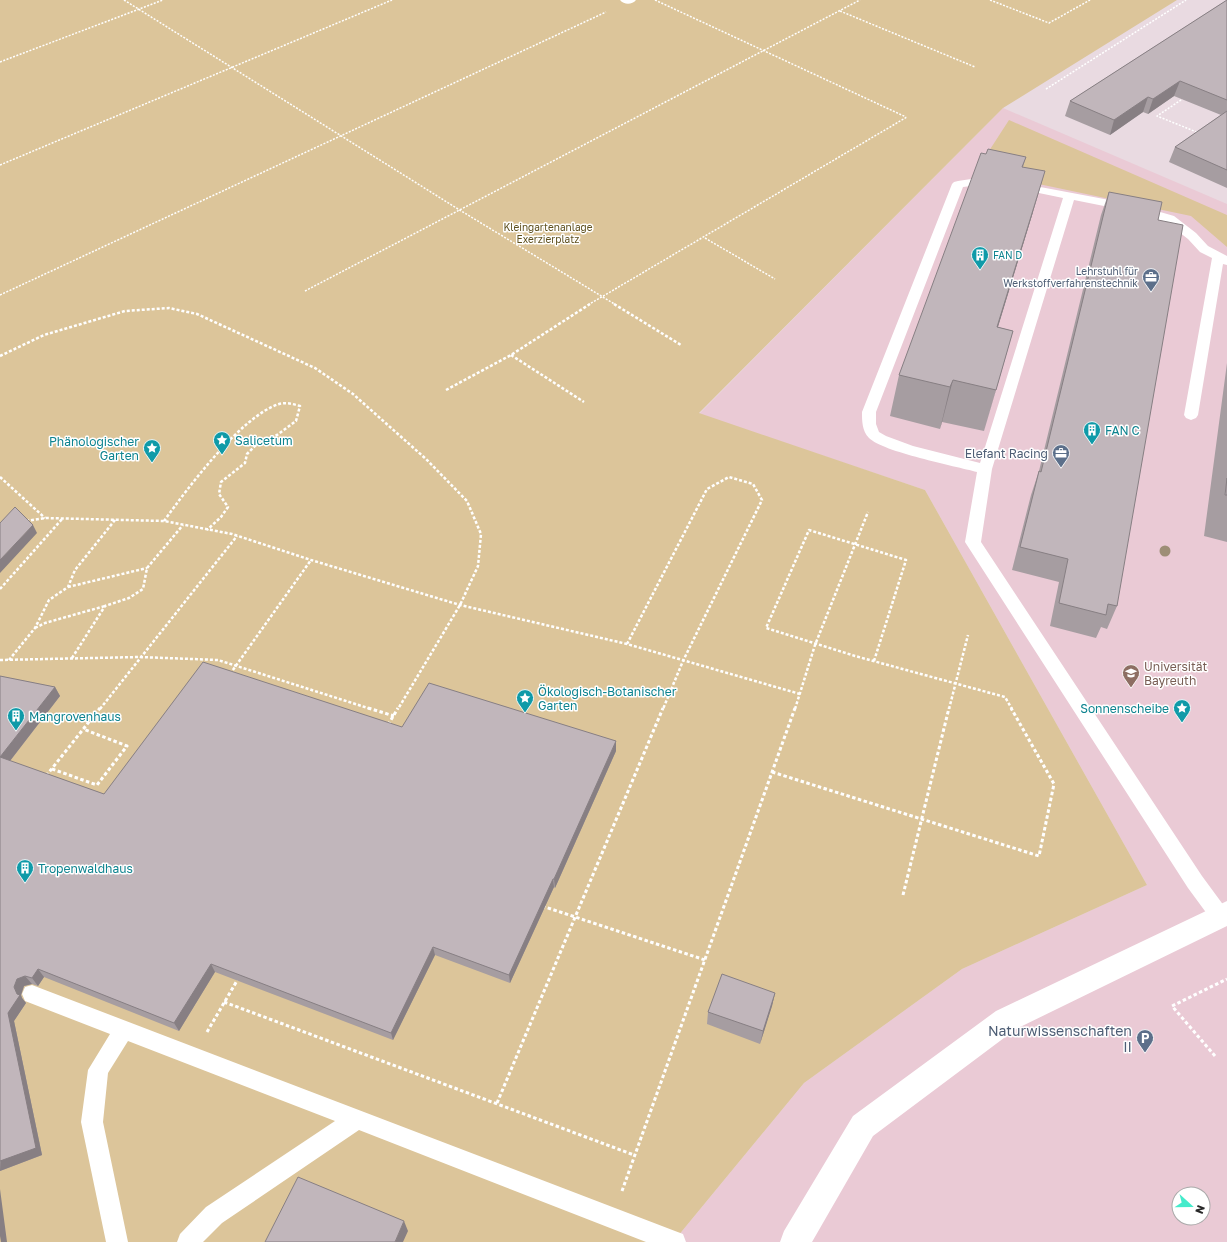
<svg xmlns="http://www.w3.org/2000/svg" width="1227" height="1242" font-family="'Golos Text',sans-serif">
	<rect width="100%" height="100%" fill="#e9dae1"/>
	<path fill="#eacad5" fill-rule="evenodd" d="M1003,108L1227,204V1242H673L804,1083L962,969L1147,885L925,490L699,414ZM1179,1194H1203V1218H1179Z"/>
	<path fill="#dcc59a" d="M0,0H1177L1003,108L699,413L925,490L1147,885L962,969L804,1083L673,1242H0Z
		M1009,120L1227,215V247L1191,216L976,171Z"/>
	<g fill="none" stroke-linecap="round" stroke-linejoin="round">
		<path stroke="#fff" stroke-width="1.5" stroke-dasharray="2 1.5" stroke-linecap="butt" d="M124,0L458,209L616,305
			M655,0L906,117
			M990,0L1049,23L1090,0
			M840,11L975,67
			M0,62L163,0
			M1046,89L1186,0
			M1184,98L1157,116L1199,133
			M0,165L392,0
			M705,238L775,279
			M305,291L860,0
			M0,295L606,12
			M588,305L907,117"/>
		<path stroke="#fff" stroke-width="2.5" stroke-dasharray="3 2" stroke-linecap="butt" d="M614,304L681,345
			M511,355L584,402
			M0,356L44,335L125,311L169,308L197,314L315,368L353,394L426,459L467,501L481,534L478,566L460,605L398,709
			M446,390L511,355L590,304
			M0,477L45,518
			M26,521L45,518L164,521L232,534L311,560L460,605L627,644L800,694
			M164,521C187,489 241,416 279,404C286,402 293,404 300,406L296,421L277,435L257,444L247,454L245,463L221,482L219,494L228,507L221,517L207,530
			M68,587L147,568
			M0,589L63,518
			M35,628L45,623L105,606
			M627,644L707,489L729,477L753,484L762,500L683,661L663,709
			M72,658L105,606L129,598L143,589L147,568L183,525
			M0,660L139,657L218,660L371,709
			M9,660L35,628L49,600L68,587L75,570L115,520
			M874,661L906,560L809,530L766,628L855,656L1005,697L1012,709
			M230,674L311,560
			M100,709L237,536
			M795,709L815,645L868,512
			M949,709L968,635"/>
		<path stroke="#fff" stroke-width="3" stroke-dasharray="3.5 2.5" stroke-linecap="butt" d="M368,708L394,716
			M388,725L398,708
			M52,769L97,785L127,746L83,729
			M772,772L1039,856L1054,784L1011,708
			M46,776L100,708
			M903,895L949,708
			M542,906L705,960
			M224,1002L634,1155
			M207,1032L238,979
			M1215,1056L1172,1006L1227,979
			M497,1103L663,708
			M622,1191L795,708"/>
		<path fill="#fff" fill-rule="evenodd" d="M620,0H636C632,5 624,5 620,0Z
			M984,177L996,179L998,181L996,183L963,187L876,412V424L879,432L886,436L913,446L980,463L1063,198L1015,188L1013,186L1015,184L1019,183L1136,205L1174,216L1196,233L1208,246L1227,256V265L1223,264L1198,415L1196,418L1191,420L1186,418L1184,415L1212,258L1200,252L1188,239L1166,222L1134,212L1074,200L992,469L981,542L1202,876L1227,910V922L1220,925L1213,922L1188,888L965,542L977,472C955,466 883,452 869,438C862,431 862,421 862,412L952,184L954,182L958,181Z
			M32,985L675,1231L683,1234L686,1242H646L359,1130L222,1223L203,1242H177L180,1234L206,1207L335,1121L128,1041L108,1073L103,1122L128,1242H106L81,1122L88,1070L110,1034L25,1001L22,994L25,987Z"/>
		<path fill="#fff" fill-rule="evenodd" d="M1227,901V926L1016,1029L873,1136L812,1242H780L784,1231L853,1116L996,1011Z"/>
	</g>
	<circle fill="#9d8e76" cx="1165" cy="551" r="5.5"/>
	<path fill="#a69da1" d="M1227,0V188L1169,162L1175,147L1221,115L1174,96L1148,114L1143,112L1110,135L1065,116L1070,101Z
		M986,154L1026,157L1023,167L1033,212L998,327L1013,331L984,431L942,422L940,429L890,416L899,375Z
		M1109,192L1158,220L1117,606L1107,629L1101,627L1096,638L1050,626L1059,582L1012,570L1031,495L1039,471L1101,215Z
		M1227,363V542L1204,536Z
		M0,676L55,687L60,696L10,761L104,794L402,727L616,751L555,888L554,887L510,983L435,955L393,1040L215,972L179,1031L44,977L38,986L32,984L24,986L21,995L22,998L26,1003L14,1021L42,1155L0,1171Z
		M775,993L772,1006L760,1044L707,1024L708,1012Z"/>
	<path fill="#877f83" d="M1180,81L1174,96L1148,114L1153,99Z
		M1148,97L1143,112L1110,135L1114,120Z
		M1045,171L1033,212L985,369L997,327Z
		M1013,331L1001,372L984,431L996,390Z
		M953,380L942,422L940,429L950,387Z
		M33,525L37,533L0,573V560Z
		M55,687L60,696L6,766L0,757Z
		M616,741V751L555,888L554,879Z
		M553,879L554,887L510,983L509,975Z
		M433,947L435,955L393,1040L391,1033Z
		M211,964L215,972L179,1031L174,1023Z
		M38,969L44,977L38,986L32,978Z
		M25,976L32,984L24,986L21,995L22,998L26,1003L14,1021L42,1155L0,1171L8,1013L17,994L14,987L17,979Z
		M775,993L772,1006L760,1044L763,1031Z
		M0,1189L7,1242H1L0,1236Z
		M404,1221L408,1231L403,1242H395Z"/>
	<path fill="#c1b6bb" stroke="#877f83" d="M1227,0V100L1180,81L1153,99L1148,97L1114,120L1070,101Z
		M1227,111V170L1175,147Z
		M988,149L1026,157L1022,167L1045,171L997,327L1013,331L996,390L953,380L950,387L899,375L981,153L986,154Z
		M1109,192L1162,202L1158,220L1183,225L1117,606L1108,604L1106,615L1059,603L1068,559L1020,547L1039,471L1041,472Z
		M1227,478V495H1225Z
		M15,507L33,525L0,560V523Z
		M203,662L402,727L429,683L616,741L554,879H553L509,975L433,947L391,1033L211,964L174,1023L38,969L32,978L25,976L17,979L14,987L17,994L20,995L8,1013L36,1148L0,1161V676L55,687L0,757L104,794Z
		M722,974L775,993L763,1031L708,1012Z
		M298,1177L404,1221L395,1242H265Z"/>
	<defs>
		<g id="building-pin" transform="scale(0.9)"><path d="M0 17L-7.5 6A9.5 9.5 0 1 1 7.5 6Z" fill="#0f9aa8" stroke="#fff"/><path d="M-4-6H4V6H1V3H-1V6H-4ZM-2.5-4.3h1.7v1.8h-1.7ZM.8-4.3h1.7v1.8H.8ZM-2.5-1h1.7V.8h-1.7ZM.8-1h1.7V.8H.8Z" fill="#fff"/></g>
		<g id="office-pin" transform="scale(0.9)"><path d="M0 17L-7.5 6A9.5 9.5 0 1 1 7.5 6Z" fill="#5c6f8a" stroke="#fff"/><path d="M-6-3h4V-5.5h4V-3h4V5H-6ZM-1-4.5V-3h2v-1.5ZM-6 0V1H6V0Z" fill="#fff"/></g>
		<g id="sight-pin" transform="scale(0.9)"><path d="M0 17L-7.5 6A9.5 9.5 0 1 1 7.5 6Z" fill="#0f9aa8" stroke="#fff"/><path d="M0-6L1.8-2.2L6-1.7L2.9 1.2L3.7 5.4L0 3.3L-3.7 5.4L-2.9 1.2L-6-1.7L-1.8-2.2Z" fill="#fff"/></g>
		<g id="university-pin" transform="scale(0.9)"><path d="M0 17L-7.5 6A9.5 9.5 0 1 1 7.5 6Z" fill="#8d6e63" stroke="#fff"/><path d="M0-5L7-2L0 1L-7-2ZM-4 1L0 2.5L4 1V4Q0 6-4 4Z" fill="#fff"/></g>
		<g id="parking-pin" transform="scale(0.9)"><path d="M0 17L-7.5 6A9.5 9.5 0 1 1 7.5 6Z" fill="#5c6f8a" stroke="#fff"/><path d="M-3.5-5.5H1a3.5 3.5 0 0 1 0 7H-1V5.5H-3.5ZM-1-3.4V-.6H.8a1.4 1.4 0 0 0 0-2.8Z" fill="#fff"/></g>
	</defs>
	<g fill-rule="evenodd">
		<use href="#building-pin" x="980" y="255"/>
		<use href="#office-pin" x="1151" y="277"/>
		<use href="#building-pin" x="1092" y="430"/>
		<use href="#sight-pin" x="222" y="440"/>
		<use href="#sight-pin" x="152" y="448"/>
		<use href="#office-pin" x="1061" y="453"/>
		<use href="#university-pin" x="1131" y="673"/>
		<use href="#sight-pin" x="525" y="698"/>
		<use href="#sight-pin" x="1182" y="708"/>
		<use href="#building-pin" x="16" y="716"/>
		<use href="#building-pin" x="25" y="868"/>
		<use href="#parking-pin" x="1145" y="1038"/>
	</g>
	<g text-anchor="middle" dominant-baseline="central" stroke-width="3" stroke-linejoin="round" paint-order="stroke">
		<g font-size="10" fill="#5e501e" stroke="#fff">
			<text x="548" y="227">Kleingartenanlage<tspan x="548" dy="12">Exerzierplatz</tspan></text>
		</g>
		<g font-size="10" fill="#0d838f" stroke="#fff" text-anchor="start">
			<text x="993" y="255">FAN D</text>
		</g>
		<g font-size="10" fill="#4e5e75" stroke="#fff" text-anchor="end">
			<text x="1138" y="271">Lehrstuhl für<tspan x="1138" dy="12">Werkstoffverfahrenstechnik</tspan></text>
		</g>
		<g font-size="12" fill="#0d838f" stroke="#fff" text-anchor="start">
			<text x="1105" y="430">FAN C</text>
			<text x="235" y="440">Salicetum</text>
			<text x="139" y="441" text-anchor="end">Phänologischer<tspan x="139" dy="14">Garten</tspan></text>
			<text x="538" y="691">Ökologisch-Botanischer<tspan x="538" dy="14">Garten</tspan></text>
			<text x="1169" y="708" text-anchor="end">Sonnenscheibe</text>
			<text x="29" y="716">Mangrovenhaus</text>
			<text x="38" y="868">Tropenwaldhaus</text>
		</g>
		<g font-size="12" fill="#4e5e75" stroke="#fff" text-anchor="end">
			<text x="1048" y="453">Elefant Racing</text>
		</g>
		<g font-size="12" fill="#785e54" stroke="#fff" text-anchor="start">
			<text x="1144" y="666">Universität<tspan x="1144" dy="14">Bayreuth</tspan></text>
		</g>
		<g font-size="14" fill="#4e5e75" stroke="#fff" text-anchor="end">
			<text x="1132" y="1030">Naturwissenschaften<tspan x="1132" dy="16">II</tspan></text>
		</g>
	</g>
	<g transform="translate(1191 1206) rotate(111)"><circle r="19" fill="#ffffff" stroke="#a9a9a9"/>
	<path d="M0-3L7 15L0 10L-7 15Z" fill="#45ebcb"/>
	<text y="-6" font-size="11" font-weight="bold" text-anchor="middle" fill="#282828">N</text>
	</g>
</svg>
